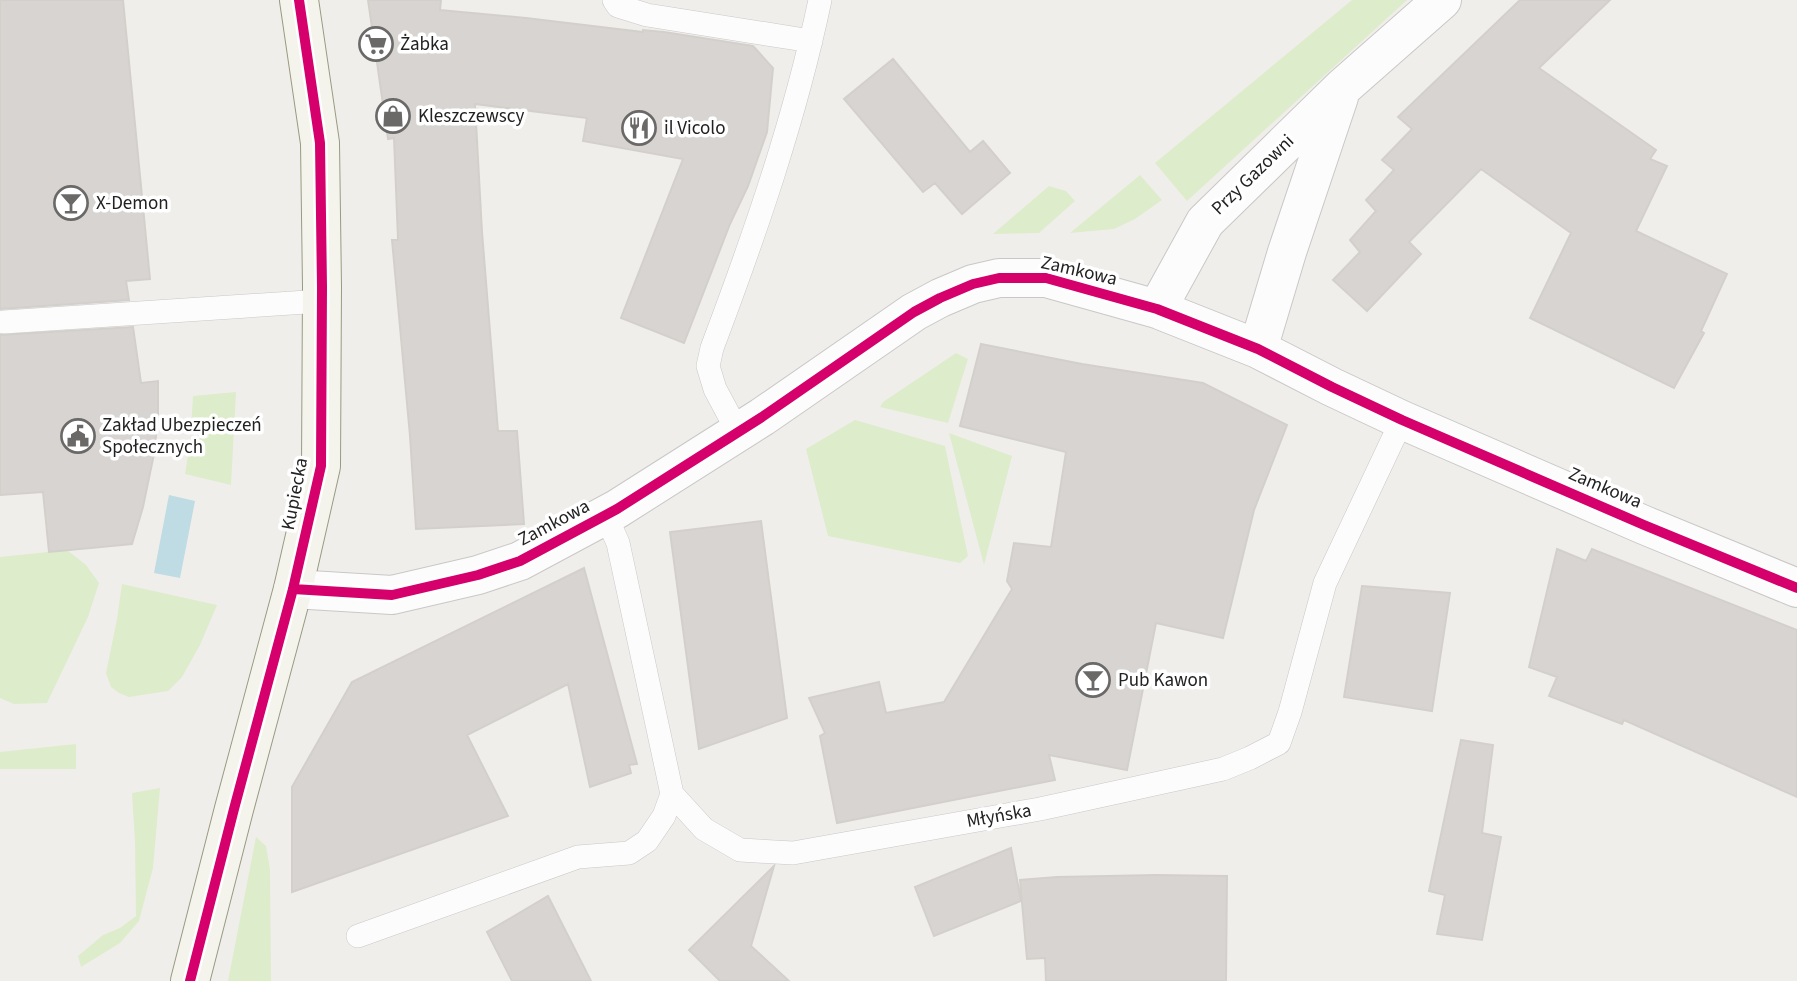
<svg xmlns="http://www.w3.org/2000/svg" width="1797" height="981" font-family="'Source Sans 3',sans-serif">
	<rect width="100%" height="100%" fill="#f0eeeb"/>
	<path fill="#ddeccb" d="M1352,0H1407L1187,201L1155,163Z
		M1140,175L1162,200L1135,219L1114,229L1070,233Z
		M1049,186L1066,191L1075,201L1039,233L993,234Z
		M956,353L968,359L948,423L880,407L883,402Z
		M236,392L231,485L185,474L191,437L208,438L210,430L191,428L193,396Z
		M855,420L945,446L968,556L960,563L828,536L806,449Z
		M949,433L1012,456L984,565Z
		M67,550L86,565L99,583L88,617L47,703L14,704L0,698V557Z
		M122,584L217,605L200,645L182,677L168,691L129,697L119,693L111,687L106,673L117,619Z
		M76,744V769H0V752Z
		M160,788L153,868L139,921L120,943L81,967L78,956L103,935L120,928L136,916L135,842L132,793Z
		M256,837L266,846L270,869L271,981H228Z"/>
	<path fill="#bfdbe3" d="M169,495L195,501L180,578L154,573Z"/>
	<path fill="#d7d4d2" stroke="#d3d0cc" stroke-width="2" d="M0,0H123L150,279L126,281L129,300L0,309Z
		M368,0H441L440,10L526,18L643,32V30L664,32L753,46L773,68L767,132L748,186L730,224L684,343L621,318L683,159L583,141L587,118L475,104L482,232L498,431H517L524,524L416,529L410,436L392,240H398L394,138L388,139Z
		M1520,0H1610L1539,68L1656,150L1650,159L1667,166L1636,231L1727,274L1701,331L1704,333L1674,388L1530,318L1571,233L1481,169L1409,242L1421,254L1367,311L1333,280L1360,252L1350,240L1376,211L1366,200L1394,170L1382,160L1412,129L1398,117Z
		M893,59L970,152L983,141L1010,173L962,214L935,183L923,192L844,99Z
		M133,327L141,383L158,381V418L154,454L143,507L132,544L49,552L43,492L0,495V335Z
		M981,344L1082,364L1203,383L1287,425L1254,510L1223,638L1156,623L1127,770L1049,755L1055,780L837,823L820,736L825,733L809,698L879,682L886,713L944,702L1012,589L1007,581L1014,543L1051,547L1066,452L960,426Z
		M761,521L787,718L699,749L670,532Z
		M1557,549L1586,561L1592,549L1797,630V797L1624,720L1622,724L1549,696L1557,677L1529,667Z
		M584,568L637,764L629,765L631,773L590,787L568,684L467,735L508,816L292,892V787L352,682Z
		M1362,586L1450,593L1432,711L1344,697Z
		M1461,740L1493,745L1482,833L1501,837L1482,940L1437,934L1445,895L1429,891Z
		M1011,848L1021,901L934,936L915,887Z
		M774,866L751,946L789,981H720L689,950Z
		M1156,875L1227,876L1226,981H1046L1045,958L1027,959L1020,880L1057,877Z
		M548,896L591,981H512L487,932Z"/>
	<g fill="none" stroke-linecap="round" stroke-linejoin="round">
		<g stroke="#c9c8c7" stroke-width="24">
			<path id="lane" d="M614,0L618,6L647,15L811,41
				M4,322L322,301
				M738,432L715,389L708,366L712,348C755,234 795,119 820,0
				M606,516L618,543L672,794L704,829L740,850L793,853L1040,809L1223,769L1250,758L1279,743L1290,712L1325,583L1402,420
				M358,936L578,857L629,853L647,841L664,816L672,794"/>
		</g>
		<g stroke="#c9c8c7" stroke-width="40">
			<path id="street" d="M1157,309L1205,222L1342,88L1442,0
				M1258,349L1287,252L1339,97
				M293,589L392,595L478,575L520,561L617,509L762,417L914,312L940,298L973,284L999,278H1046L1157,309L1258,349L1332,387L1402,420L1644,525L1797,588"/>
		</g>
		<g stroke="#999a82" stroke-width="40">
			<path id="secondary" d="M190,981L234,809L293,589L321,466L322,287L320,143L299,0"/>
		</g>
		<use href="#lane" stroke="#fdfcfc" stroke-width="23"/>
		<use href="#street" stroke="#fdfcfc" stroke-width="38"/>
		<use href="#secondary" stroke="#f4f4ed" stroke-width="38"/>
		<g stroke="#fff" stroke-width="15">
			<path id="cycleway" d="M293,589L392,595L478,575L520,561L617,509L762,417L914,312L940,298L973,284L999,278H1046L1157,309L1258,349L1332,387L1402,420L1644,525L1797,588
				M190,981L234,809L293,589L321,466L322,287L320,143L299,0"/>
		</g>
		<use href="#cycleway" stroke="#d6006c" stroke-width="10"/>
	</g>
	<defs>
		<g id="supermarket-ring" transform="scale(1.75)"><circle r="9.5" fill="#fff" stroke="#6a6968" stroke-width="1.5"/><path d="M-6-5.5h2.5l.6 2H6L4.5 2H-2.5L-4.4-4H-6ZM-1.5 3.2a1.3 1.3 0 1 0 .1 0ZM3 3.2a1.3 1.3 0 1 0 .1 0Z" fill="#6a6968"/></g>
		<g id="shop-ring" transform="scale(1.75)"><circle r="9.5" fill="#fff" stroke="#6a6968" stroke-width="1.5"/><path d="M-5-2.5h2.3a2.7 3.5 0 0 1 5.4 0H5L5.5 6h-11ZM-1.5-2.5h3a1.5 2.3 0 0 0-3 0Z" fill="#6a6968"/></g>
		<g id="restaurant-ring" transform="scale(1.75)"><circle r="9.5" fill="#fff" stroke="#6a6968" stroke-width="1.5"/><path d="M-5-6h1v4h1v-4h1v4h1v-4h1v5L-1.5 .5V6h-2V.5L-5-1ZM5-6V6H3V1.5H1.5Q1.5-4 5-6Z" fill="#6a6968"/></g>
		<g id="bar-ring" transform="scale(1.75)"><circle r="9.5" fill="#fff" stroke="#6a6968" stroke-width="1.5"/><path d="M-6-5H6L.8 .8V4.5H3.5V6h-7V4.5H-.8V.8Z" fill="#6a6968"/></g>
		<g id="civic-ring" transform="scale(1.75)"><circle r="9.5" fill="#fff" stroke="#6a6968" stroke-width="1.5"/><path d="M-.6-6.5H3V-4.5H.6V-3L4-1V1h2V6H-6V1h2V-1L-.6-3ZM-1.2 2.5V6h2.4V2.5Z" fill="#6a6968"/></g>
	</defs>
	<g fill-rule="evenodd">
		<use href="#supermarket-ring" x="376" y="44"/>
		<use href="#shop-ring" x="393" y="116"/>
		<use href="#restaurant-ring" x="639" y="128"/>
		<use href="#bar-ring" x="71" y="203"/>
		<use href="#civic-ring" x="78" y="436"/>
		<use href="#bar-ring" x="1093" y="680"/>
	</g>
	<g text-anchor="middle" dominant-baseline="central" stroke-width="7" stroke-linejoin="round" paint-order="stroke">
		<g font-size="19" fill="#222" stroke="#fff" text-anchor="start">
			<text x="400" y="44">Żabka</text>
			<text x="418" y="116">Kleszczewscy</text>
			<text x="664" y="128">il Vicolo</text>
			<text x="96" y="203">X-Demon</text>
			<text x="102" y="425">Zakład Ubezpieczeń<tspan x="102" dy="22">Społecznych</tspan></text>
			<text x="1118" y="680">Pub Kawon</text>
		</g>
		<g font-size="19" fill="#222" stroke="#fff">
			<text transform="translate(1253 175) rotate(-44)">Przy Gazowni</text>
			<text transform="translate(1079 271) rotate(13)">Zamkowa</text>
			<text transform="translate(1605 488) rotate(23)">Zamkowa</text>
			<text transform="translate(295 494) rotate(-79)">Kupiecka</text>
			<text transform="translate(554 523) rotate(-28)">Zamkowa</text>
			<text transform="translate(999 816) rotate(-10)">Młyńska</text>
		</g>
	</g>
</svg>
